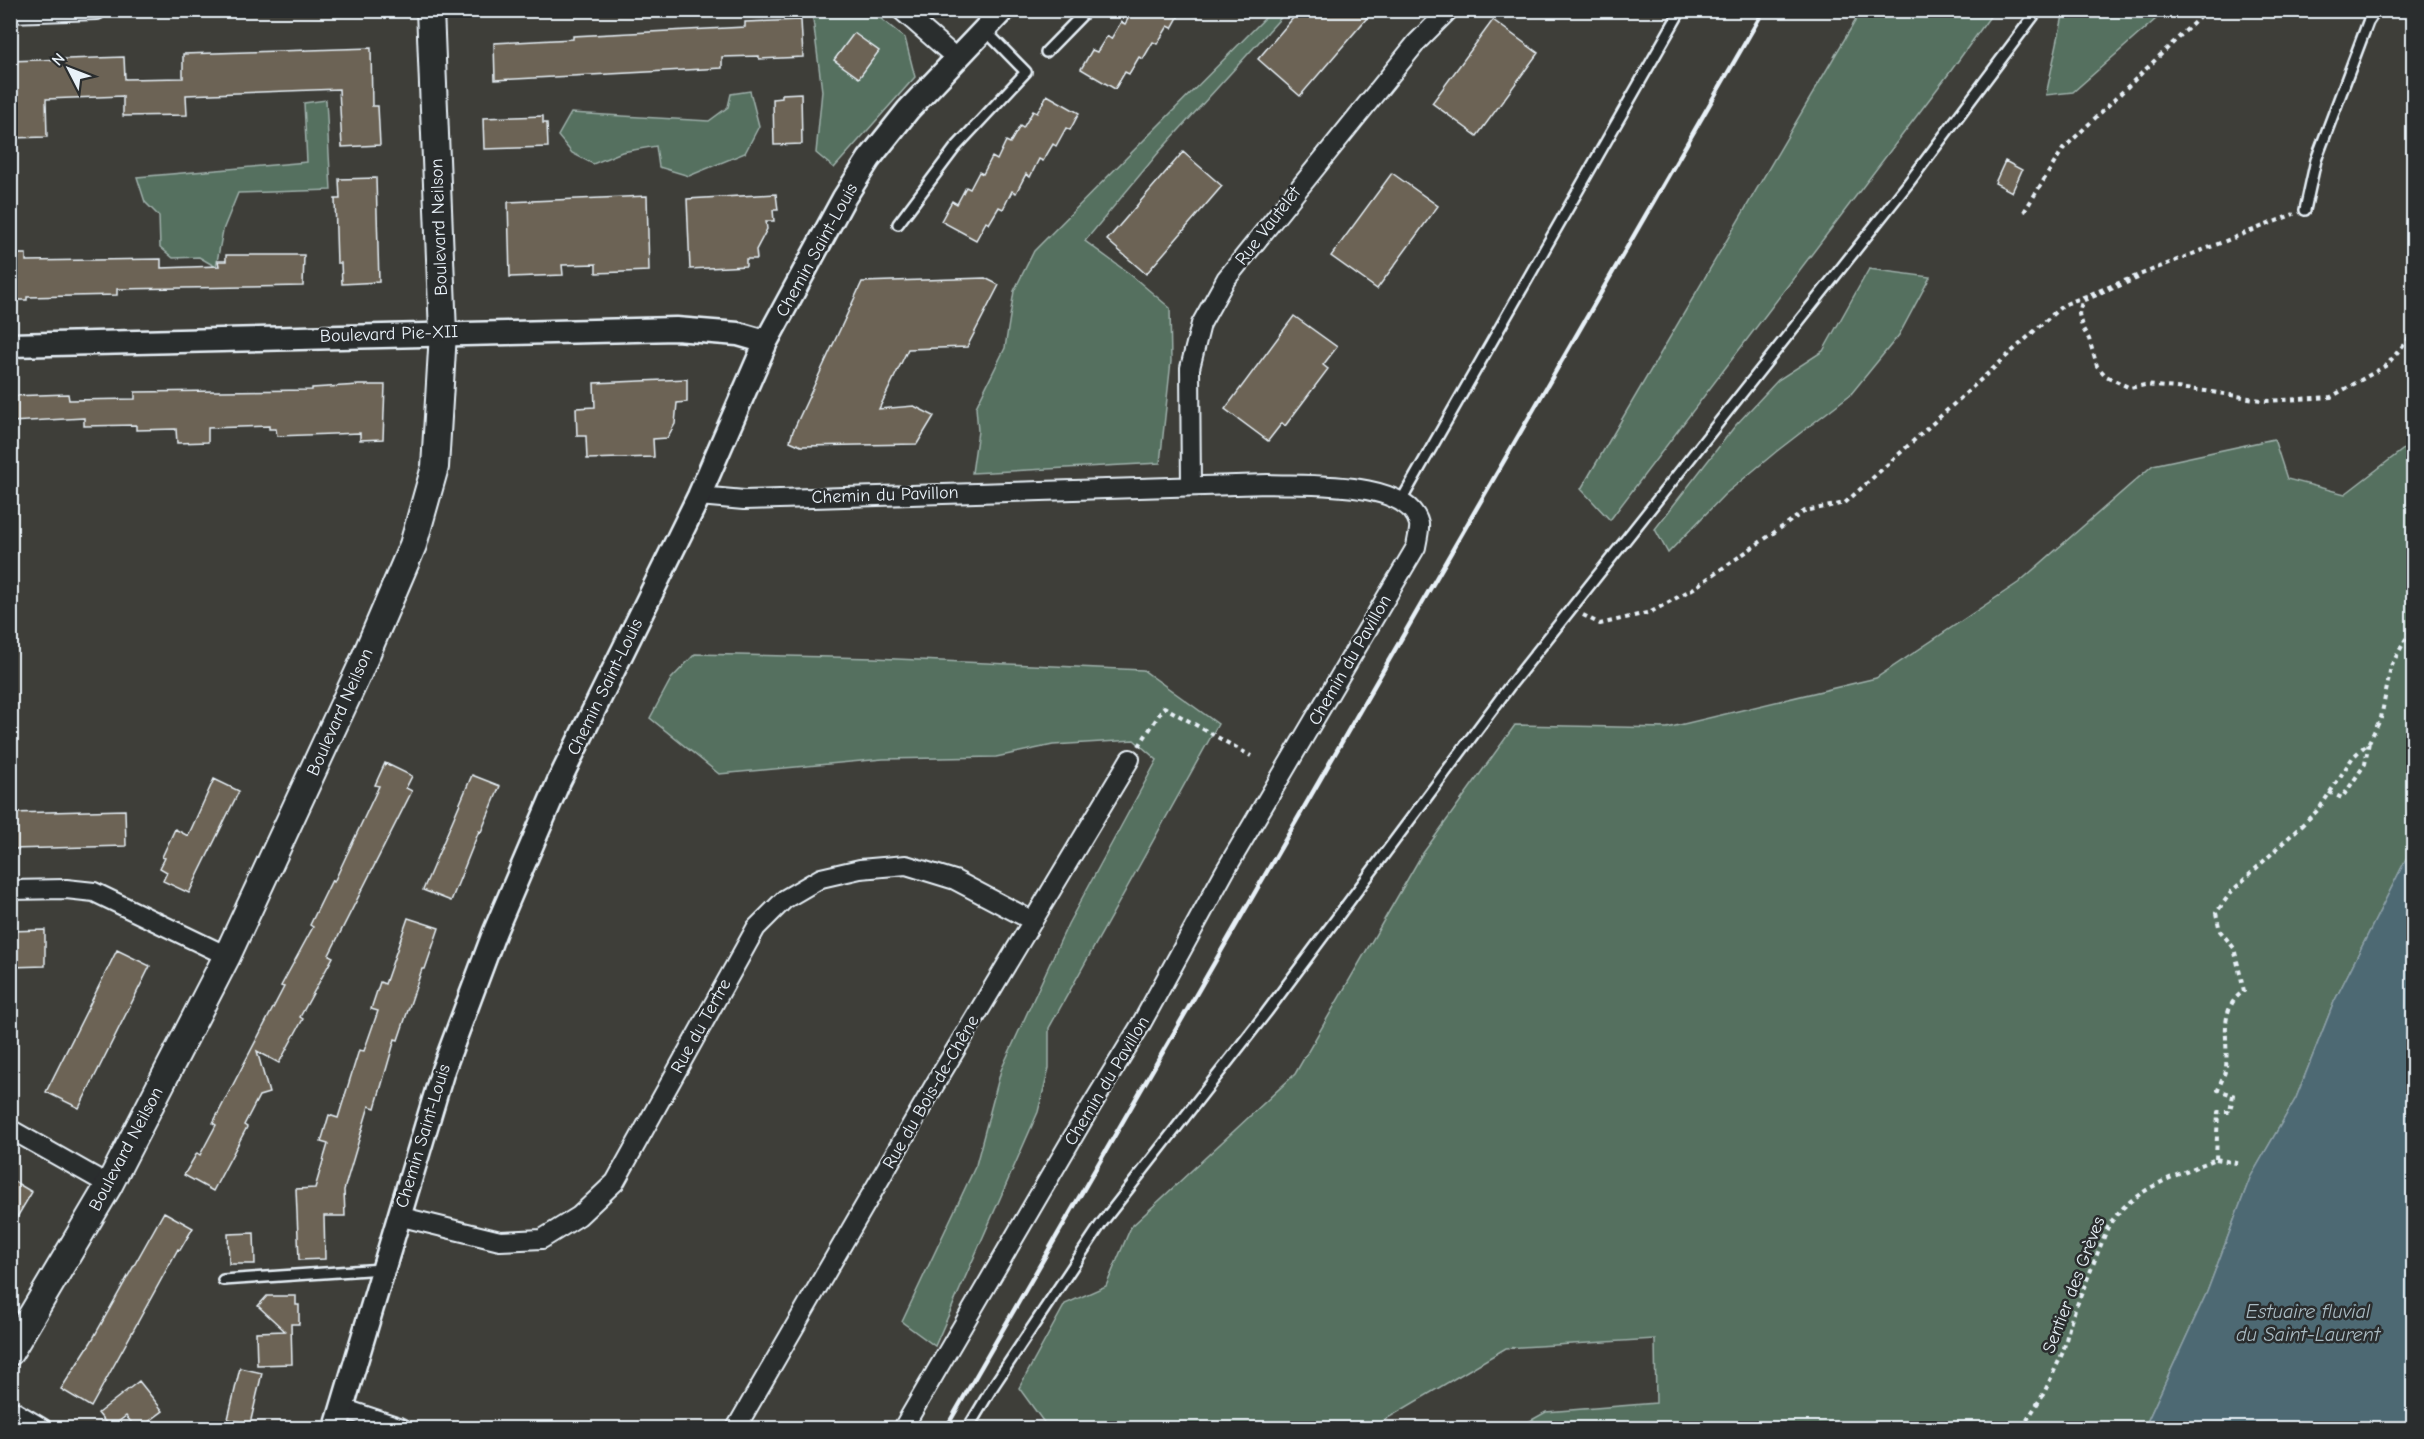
<svg xmlns="http://www.w3.org/2000/svg" width="2424" height="1439" font-family="'Comic Neue',sans-serif">
	<rect width="100%" height="100%" fill="#3e3e39"/>
	<filter id="ink" filterUnits="userSpaceOnUse"><feTurbulence type="fractalNoise" baseFrequency=".0167" numOctaves="2"/><feDisplacementMap in="SourceGraphic" scale="12" xChannelSelector="R" yChannelSelector="G"/><feConvolveMatrix kernelMatrix="1 2 1 2 8 2 1 2 1" color-interpolation-filters="sRGB"/></filter>
	<g filter="url(#ink)">
		<path fill="#55705e" stroke="#9eb0ab" stroke-width="1.5" d="M812,11H864L875,14L905,38L915,77L834,168L816,153L822,91Z
			M1272,11H1287L1159,152L1085,241L1131,275L1170,308L1171,361L1160,463L972,473L978,431L976,407L1005,348L1014,291L1034,251Z
			M1861,11H1994L1950,72L1610,520L1581,489Z
			M2064,11V10L2165,11L2073,92L2046,95Z
			M750,91L759,126L745,153L689,176L659,167L656,146L622,152L593,164L572,153L558,136L571,113L709,121L728,107L731,94Z
			M326,100L331,190L238,193L223,230L216,267L199,257L173,258L160,247L159,216L145,202L137,177L307,162L304,103Z
			M1869,269L1930,277L1899,335L1851,394L1777,451L1724,495L1668,553L1655,529L1735,426L1778,380L1823,351Z
			M2274,439L2287,479L2345,494L2409,445L2413,448V845L2334,1002L2296,1098L2250,1178L2207,1292L2147,1422L2141,1428H1517L1546,1412L1656,1403L1655,1339L1506,1348L1371,1428H1048L1019,1388L1065,1304L1106,1286L1131,1227L1295,1074L1421,856L1515,725L1667,728L1876,678L2018,583L2153,465Z
			M695,654L874,658L1143,670L1218,724L1049,1028V1068L1038,1112L935,1346L902,1322L976,1165L1001,1070L1068,924L1157,760L1134,740L1053,745L996,757L883,759L719,774L650,718L671,679Z"/>
		<path fill="#4e6973" stroke="#8c9fa8" stroke-width="1.5" d="M2413,845V1428H2141L2147,1422L2207,1292L2250,1178L2296,1098L2334,1002Z"/>
		<path fill="#6c6454" stroke="#e8f1f8" stroke-width="1.5" d="M1133,10H1182L1172,28L1168,26L1157,44L1153,42L1143,59L1139,57L1129,74L1125,72L1115,89L1081,69L1092,50L1097,52L1107,36L1111,39L1121,22L1125,24Z
			M1300,10H1358L1367,18L1300,96L1258,59Z
			M801,20L803,57L759,59V56L722,57V68L495,80L494,43L573,39V36L745,27V22Z
			M1493,20L1538,53L1477,136L1432,103Z
			M854,33L879,51L859,78L834,60Z
			M371,48L372,106H378L380,145L342,147L339,89L186,95L187,115L123,116V96L46,99L47,137L10,138V61L124,57L125,79L183,78V54Z
			M801,93L802,144L774,145L773,99L782,98V94Z
			M1047,95L1079,113L1070,130L1066,128L1056,146L1053,144L1043,161L1039,159L1030,177L1026,174L1016,193L1012,191L1003,209L999,207L989,224L986,222L976,240L941,221L952,201L957,204L966,187L970,189L979,172L983,174L992,157L997,160L1006,141L1010,143L1020,126L1023,128L1033,111L1037,113Z
			M543,116V123H547L548,147L484,149L483,118Z
			M1183,152L1222,186L1146,274L1107,240Z
			M2005,161L2022,170L2012,192L1995,183Z
			M1392,173L1438,206L1377,289L1331,256Z
			M376,178L379,282L342,284L341,263H337L335,199H340L339,179Z
			M776,194L778,210H773L774,221H766L767,229L756,250L757,259H746V266L690,269L687,199Z
			M647,196L649,271L596,273V264L562,265L563,275L510,277L508,202Z
			M10,254H26V261L161,259V268L219,266L218,261H226V255H304L303,286L117,289V295L27,297V300H10Z
			M985,278L999,285L967,347L908,349L879,409L914,406L934,416L917,444L801,446L790,441L793,431L862,282Z
			M1294,316L1337,347L1323,365L1328,369L1285,426L1282,423L1268,441L1225,409Z
			M687,379V402L677,403L675,424L667,438L653,439L654,457L587,459L586,436H577L576,408L595,407L594,383Z
			M359,385H385L383,439L360,440V433L277,436L276,429H269V426L208,428V442L177,443L176,429L136,430V425L84,426V418L10,422V396L68,394L69,400L135,399V392L312,390V388Z
			M385,763L412,776L406,788L412,791L329,955L333,957L300,1017L303,1019L279,1063L257,1051L269,1093L259,1096L244,1125L247,1127L213,1191L184,1175L197,1153L200,1155L216,1125L213,1123L284,987L281,986L313,927L310,925L332,880L334,882L379,786L375,785Z
			M472,775L500,786L481,832L479,831L451,901L423,890Z
			M214,779L239,791L189,893L163,881L167,872L160,868L165,858L162,857L175,829L188,836Z
			M125,810L126,846L11,849V813Z
			M408,918L439,928L425,969H422L398,1040L395,1039L375,1108L369,1106L344,1190L345,1216H324L325,1259L299,1260L296,1189L315,1188L328,1144L321,1142L329,1115L338,1118L359,1050L364,1051L378,1011L371,1009L380,982L385,984Z
			M45,930V966L10,967V931Z
			M117,950L150,966L79,1108L46,1092Z
			M10,1179L32,1192L10,1229Z
			M164,1212L193,1228L180,1250L178,1249L91,1407L61,1389L91,1342Z
			M254,1233L255,1264H229L228,1234Z
			M267,1296H296V1305H299V1324H291L292,1364L257,1365L256,1332L285,1331L258,1306Z
			M240,1368L262,1373L250,1424L228,1419Z
			M139,1381L163,1411L140,1428H136L126,1416L110,1428L98,1413Z"/>
		<g fill="none" stroke-linecap="round" stroke-linejoin="round">
			<g stroke="#e8f1f8" stroke-width="14">
				<path id="service" d="M1046,52L1087,10
					M2305,210L2316,160L2368,22L2376,10
					M898,224L955,148L1026,72L984,29
					M1401,501L1681,10
					M223,1280L382,1269
					M968,1428L992,1388L1101,1224L1266,1013L1509,687L1907,185L2038,10"/>
			</g>
			<g stroke="#e8f1f8" stroke-width="22">
				<path id="minor" d="M901,10L956,58
					M10,13L97,10
					M1191,486L1190,368L1201,324L1226,279L1417,42L1449,10
					M699,496L744,500L1268,484C1304,486 1408,479 1419,524C1420,530 1417,540 1416,547L1225,871L1140,1026L1087,1113L903,1428
					M10,890L66,889L94,892L227,956
					M10,1129L109,1185
					M398,1216L500,1241L542,1239L579,1216L615,1182L756,928L785,899L821,878L860,869L906,865L955,880L1031,920
					M342,1408L402,1428
					M10,1409L42,1428
					M736,1428L938,1079L1130,759"/>
			</g>
			<g stroke="#e8f1f8" stroke-width="27">
				<path id="tertiary" d="M10,345L676,329L738,334L766,342
					M336,1428L443,1070L495,931L559,781L699,496L766,342L844,198L869,159L908,110L1003,10"/>
			</g>
			<g stroke="#e8f1f8" stroke-width="30">
				<path id="secondary" d="M10,1352L109,1185L227,956L360,669L413,545L435,467L443,333L430,10"/>
			</g>
			<path stroke="#e8f1f8" stroke-width="4" stroke-dasharray="4.5 4.5" stroke-linecap="butt" d="M2024,212L2063,149L2207,10
				M2138,278L2082,301L2079,314L2082,327L2089,339L2097,366L2106,376L2130,388L2145,385L2206,391L2267,401L2331,397L2387,365L2414,332
				M1583,615L1600,624L1651,612L1694,588L1805,511L1845,503L2063,305L2294,214
				M1139,746L1164,707L1251,756
				M2329,792L2342,798L2365,764L2369,742
				M2216,1159L2218,1112H2230L2233,1095L2218,1090C2221,1082 2225,1074 2226,1067C2229,1040 2217,1009 2244,991L2234,948L2220,931L2216,913L2232,891L2319,809L2353,757L2369,742L2381,718L2391,666L2414,624
				M2216,1159L2241,1164
				M1613,1428L1692,1425L1700,1428
				M2022,1428L2044,1393L2063,1352L2071,1320L2108,1227C2130,1189 2178,1175 2216,1159"/>
			<use href="#service" stroke="#2a2d2e" stroke-width="9"/>
			<use href="#minor" stroke="#2a2d2e" stroke-width="18"/>
			<use href="#tertiary" stroke="#2a2d2e" stroke-width="22"/>
			<use href="#secondary" stroke="#2a2d2e" stroke-width="26"/>
			<path stroke="#e8f1f8" stroke-width="4.5" d="M946,1428L1764,10"/>
		</g>
	</g>
	<g text-anchor="middle" dominant-baseline="central" stroke-width="5" stroke-linejoin="round" paint-order="stroke">
		<g font-size="18" fill="#e8f1f8" stroke="#2a2d2e">
			<text transform="translate(1268 226) rotate(-52)">Rue Vautelet</text>
			<text transform="translate(439 227) rotate(-92)">Boulevard Neilson</text>
			<text transform="translate(817 250) rotate(-61)">Chemin Saint-Louis</text>
			<text transform="translate(389 334) rotate(-2)">Boulevard Pie-XII</text>
			<text transform="translate(885 495) rotate(-2)">Chemin du Pavillon</text>
			<text transform="translate(1350 660) rotate(-60)">Chemin du Pavillon</text>
			<text transform="translate(605 687) rotate(-64)">Chemin Saint-Louis</text>
			<text transform="translate(340 712) rotate(-66)">Boulevard Neilson</text>
			<text transform="translate(701 1026) rotate(-61)">Rue du Tertre</text>
			<text transform="translate(1107 1081) rotate(-59)">Chemin du Pavillon</text>
			<text transform="translate(931 1092) rotate(-60)">Rue du Bois-de-Chêne</text>
			<text transform="translate(423 1136) rotate(-73)">Chemin Saint-Louis</text>
			<text transform="translate(126 1149) rotate(-62)">Boulevard Neilson</text>
			<text transform="translate(2074 1285) rotate(-69)">Sentier des Grèves</text>
		</g>
		<g font-size="20" font-style="italic" fill="#aabbc3" stroke="#2a2d2e">
			<text x="2308" y="1311">Estuaire fluvial<tspan x="2308" dy="23">du Saint-Laurent</tspan></text>
		</g>
	</g>
	<rect width="2424" height="1439" fill="none" stroke="#2a2d2e" stroke-width="36"/>
	<rect x="18" y="18" width="2388" height="1403" fill="none" stroke="#e8f1f8" stroke-width="2" filter="url(#ink)"/>
	<g transform="translate(69 69) rotate(312)" stroke="#2a2d2e" stroke-width="4.5" paint-order="stroke">
	<path d="M0-4.5L10 22L0 15L-10 22Z" fill="#e8f1f8"/>
	<text y="-9" font-size="16" font-weight="bold" text-anchor="middle" fill="#e8f1f8">N</text>
	</g>
</svg>
